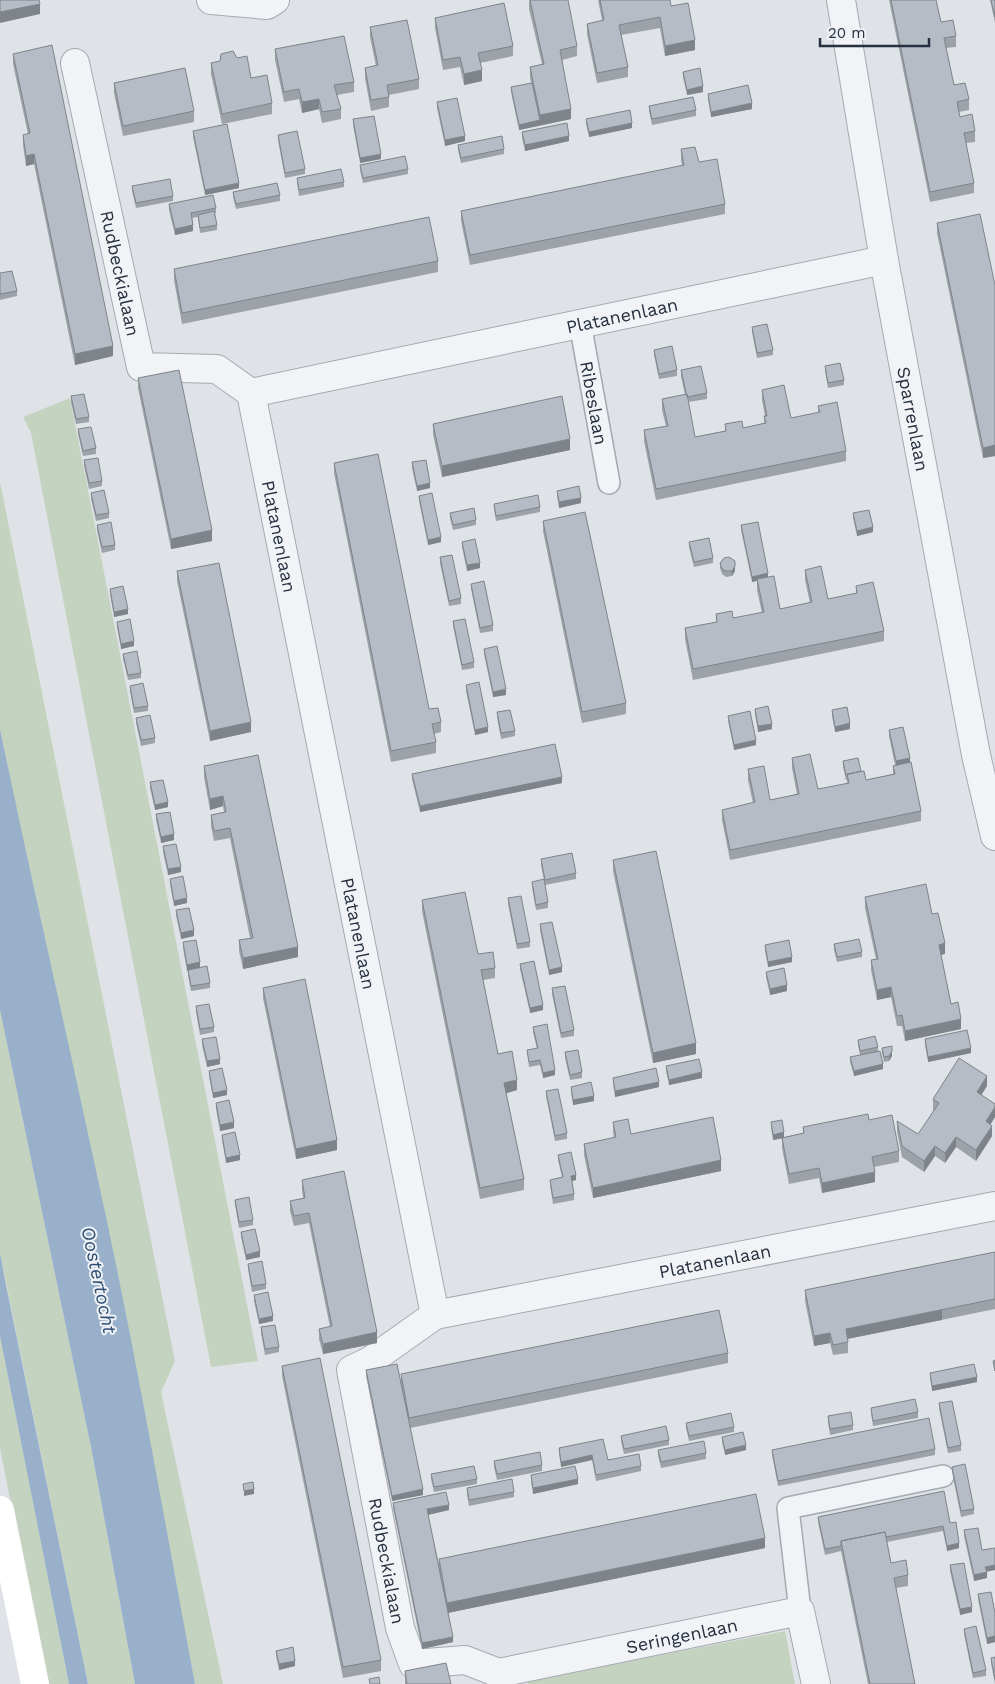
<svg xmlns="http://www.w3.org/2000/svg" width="995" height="1684" font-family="'Work Sans',sans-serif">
	<rect width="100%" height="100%" fill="#dfe3e8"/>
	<path fill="#c4d3c0" d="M70,398L258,1361L211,1367L31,433L23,417Z
		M0,482L175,1361L161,1392L223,1684H195L0,729Z
		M0,1010L91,1447L135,1684H88L0,1253Z
		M0,1336L69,1684H46L0,1448Z
		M785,1631L795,1684H528L527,1681Z"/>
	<path fill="#99b0ca" d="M0,729C32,883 67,1035 100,1189C136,1353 164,1519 195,1684H135L91,1447L0,1010Z
		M0,1253L6,1285L88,1684H69L0,1336Z"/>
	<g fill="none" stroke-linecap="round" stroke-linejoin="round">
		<g stroke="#a4aab2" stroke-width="24">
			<g id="service">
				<path id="s1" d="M580,323L609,483"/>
				<path d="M800,1611L788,1508L943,1476"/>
			</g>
		</g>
		<g stroke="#a4aab2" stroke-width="30">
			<g id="minor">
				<path d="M211,0L267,5L275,0"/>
				<path id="s2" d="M841,0L884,260L976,755L995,836"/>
				<path id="s3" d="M75,63L141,367L217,369L251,393"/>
				<path id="s4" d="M251,393L435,1315L370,1361L351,1370L400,1628L413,1664L465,1660L499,1673"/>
				<path id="s5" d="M251,393L884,260"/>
				<path id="s6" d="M435,1315L995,1206"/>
				<path id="s7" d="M502,1684L499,1673L800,1611L816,1684"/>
			</g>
		</g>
		<use href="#service" stroke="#f1f3f7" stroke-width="21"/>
		<use href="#minor" stroke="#f1f3f7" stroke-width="28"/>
		<path stroke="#fff" stroke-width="28" d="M0,1510L35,1684"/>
	</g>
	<path fill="#9da2a9" d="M529,0L577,46V56L562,60L571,119L519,130L511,92V87L531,83L530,77V67L542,64L529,9Z
		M598,0H670L671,6L695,50L665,56L660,28L621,35L628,67V77L597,83L587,34V24L602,20Z
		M889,0H936L941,22L956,36V47L946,48L954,85L969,99V110L959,112L960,117L975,131V142L966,143L974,183V193L930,202Z
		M990,0H995V23Z
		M435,18L513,46V56L480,63L482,81L464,85L460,67L443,70L435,28Z
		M370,27L419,79V89L389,95V107L371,111L365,78V68L376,66L370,37Z
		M275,49L354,82V92L337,95L341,109V119L322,123L319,109L302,113L299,99L284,102L275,60Z
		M13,54L113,356L75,365L34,164L26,166L23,145V135L28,134L13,64Z
		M211,63L251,78L272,103V114L222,124L211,74Z
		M683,72L703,92L687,95L683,77Z
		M114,83L194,111V122L123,136L114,93Z
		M708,94L752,109L711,117L708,99Z
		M437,102L465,141L445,146L437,108Z
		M649,106L696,110V116L652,125L649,111Z
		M353,119L381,159L360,163L353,125Z
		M586,119L632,128L589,137L586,124Z
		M193,131L239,188L205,195L193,137Z
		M522,132L569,141L525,151L522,138Z
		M278,135L305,169V174L285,178L278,140Z
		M458,145L504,149V154L461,163L458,150Z
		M681,149L699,162L725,204V214L470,265L461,221V211L682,166L681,160Z
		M360,165L408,169V174L363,183L360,170Z
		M297,178L344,182V187L299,196L297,183Z
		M132,186L173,196V201L136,208L132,191Z
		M233,192L280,195V201L236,209L233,197Z
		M169,204L216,208V213H215L217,225V230L200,233L198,217L192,218L193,231L175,235L169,210Z
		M937,223L995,285V456L983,458L937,233Z
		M438,261V272L182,324L174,280V269Z
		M0,273L17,291V296L0,300Z
		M752,327L773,350V355L757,358L752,332Z
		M654,350L677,370V376L659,379L654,355Z
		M825,366L844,380V385L828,388L825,371Z
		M681,370L707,393V399L688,402L695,437L725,431V424L743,428L764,423V416H765L762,400V390L791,418L818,413V406L846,451V461L656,500L644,441V430L666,426L662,410V399L685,395L681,376Z
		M138,378L212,541L171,549L138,388Z
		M71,396L89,417V422L76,424L71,402Z
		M433,424L570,450L442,477L433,434Z
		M78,429L96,448V454L83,456L78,434Z
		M84,460L102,481V486L89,489L84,466Z
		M412,462L430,488L417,491L412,468Z
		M334,463L429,709L441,722V732L434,734L436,742V753L391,762L334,473Z
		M557,491L581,503L559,508L557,496Z
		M91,493L109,513V518L96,521L91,499Z
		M419,496L441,542L428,545L419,501Z
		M494,504L540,507V512L496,521L494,509Z
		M450,513L476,520V525L453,530L450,518Z
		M853,513L873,532L857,536L853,518Z
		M543,521L626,703V714L582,723L543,531Z
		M97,525L115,545V550L102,553L97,530Z
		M741,525L768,577L780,609L810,603L805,580V570L828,599L856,593V586L884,631V641L693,680L685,639V628L716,622V614L733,618L762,613L757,590V581L752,582L741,530Z
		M462,542L480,568L467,571L462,547Z
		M689,542L713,558V563L694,567L689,547Z
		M440,557L461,598V604L449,606L440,563Z
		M720,563L735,571L732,576L726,577L722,574L720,568Z
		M177,571L251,732L210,741L177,581Z
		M471,584L493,625V631L480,633L471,589Z
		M110,589L128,614L114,617L110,594Z
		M453,621L474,662V668L462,670L453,626Z
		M117,622L134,646L121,649L117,627Z
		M484,649L506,695L493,697L484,654Z
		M123,654L141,673V678L128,680L123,659Z
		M466,685L488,732L475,735L466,691Z
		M130,686L148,706V711L134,713L130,691Z
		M755,709L772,729L758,732L755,714Z
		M832,710L850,729L835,732L832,716Z
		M497,712L515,731V736L501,739L497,717Z
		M728,716L756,745L734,750L728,721Z
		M136,718L155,738V743L141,746L136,723Z
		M889,730L910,762L921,811V821L730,860L722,820V810L753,803L748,780V769L770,800L797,794L792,768V758L818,789L847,784V780H846L843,767V761L861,772L866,780L893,774V766L895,765L889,736Z
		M258,755L298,957L243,969L239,951V940L250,938L230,838L214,841L211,826V815L224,812L223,806L210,810L204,777V766Z
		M412,774L562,783L420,812L412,779Z
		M150,782L168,807L155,810L150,788Z
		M156,814L174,840L161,843L156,820Z
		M163,846L181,872L168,875L163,852Z
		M541,859L576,873V879L545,885L541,865Z
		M613,860L696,1054L653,1063L613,871Z
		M170,879L187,903L174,906L170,884Z
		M532,882L548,902V908L536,910L532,887Z
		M865,897L932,914L945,954L941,955L951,1004L961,1029L905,1041L902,1026H897L891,997L877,1000L871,970V960L876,959L865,908Z
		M508,898L530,942V947L517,949L508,904Z
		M422,900L478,954L495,968V978L483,980L498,1054L517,1090L506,1093L524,1179V1190L480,1199L422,911Z
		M176,910L194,936L181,939L176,915Z
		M540,924L562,972L549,975L540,930Z
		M183,942L210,983V988L191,991L188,975V970L187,971L183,948Z
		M834,944L862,952V957L837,962L834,950Z
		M765,945L792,962L768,967L765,951Z
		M520,964L543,1010L530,1013L520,969Z
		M766,972L787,991L770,995L766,977Z
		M263,988L337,1150L296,1159L263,998Z
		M552,988L574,1030V1036L561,1038L552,994Z
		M196,1006L214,1027V1032L200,1035L196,1012Z
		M533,1027L555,1075L543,1078L540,1065L529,1067L527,1050L537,1049L533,1032Z
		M202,1039L220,1064L207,1067L202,1045Z
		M925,1039L971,1053L928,1062L925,1045Z
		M858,1040L878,1047V1051L883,1069L854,1076L850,1062V1057L860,1055L858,1045Z
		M882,1048L892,1056L889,1061L884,1062L882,1053Z
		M565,1052L582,1072V1078L570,1080L565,1058Z
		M666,1066L702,1078L669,1085L666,1071Z
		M209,1071L227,1095L213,1098L209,1076Z
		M613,1078L659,1087L615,1097L613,1083Z
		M987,1086L981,1095L995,1104V1117L990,1124L992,1136L976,1161L956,1147L945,1163L935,1156L924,1172L902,1157L897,1131V1121L918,1134L934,1111L933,1110V1099Z
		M571,1087L594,1101L573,1105L571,1092Z
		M546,1091L567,1133V1139L555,1141L546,1096Z
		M216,1103L234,1128L220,1131L216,1109Z
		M869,1120L899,1151V1162L874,1167L875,1182L822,1193L819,1178L789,1184L782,1148V1138L773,1140L771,1127V1122L784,1137L803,1133V1127Z
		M613,1122L631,1134L721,1171L593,1198L584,1155V1144L614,1138L613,1132Z
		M222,1135L240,1160L226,1163L222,1140Z
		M558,1155L576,1180L572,1181L574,1194V1200L553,1204L550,1185V1180L562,1177L558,1160Z
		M302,1180L377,1343L323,1354L319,1339V1329L330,1327L309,1223L294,1226L290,1211V1201L303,1198L302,1190Z
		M235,1200L253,1220V1225L239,1228L235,1205Z
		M241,1232L260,1257L246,1260L241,1237Z
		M995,1252V1309L848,1339V1353L833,1355L830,1343L814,1346L805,1301V1290Z
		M248,1264L266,1284V1289L252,1292L248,1269Z
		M254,1295L273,1321L259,1324L254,1301Z
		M261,1327L279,1347V1352L265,1355L261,1333Z
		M728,1353V1363L410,1428L423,1495L392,1501L366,1376V1370L401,1381V1374Z
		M282,1366L381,1660V1671L343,1678L282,1376Z
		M930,1373L977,1382L932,1391L930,1378Z
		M939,1403L961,1445V1451L948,1453L939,1408Z
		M871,1408L918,1412V1418L873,1426L871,1413Z
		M828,1416L853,1425V1430L830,1435L828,1422Z
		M686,1423L734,1427V1432L689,1441L686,1428Z
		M621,1436L669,1440V1445L624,1454L621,1441Z
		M722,1437L746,1450L725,1455L722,1442Z
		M559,1448L608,1460L641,1466V1471L596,1481L592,1460L561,1467L559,1454Z
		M935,1449V1455L778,1486L772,1455V1450Z
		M658,1450L706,1453V1459L661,1468L658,1455Z
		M494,1461L542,1465V1471L497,1480L494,1467Z
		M952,1467L974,1509V1514L961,1517L952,1472Z
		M431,1474L477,1479V1484L434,1492L431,1479Z
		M531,1475L578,1484L533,1494L531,1481Z
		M467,1488L514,1492V1497L469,1506L467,1494Z
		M393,1503L449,1510L428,1515L439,1565V1559L765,1548L448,1613L453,1642L422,1649L393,1508Z
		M818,1517L950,1523L959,1548L947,1551L943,1531L887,1542L891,1563L908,1575V1586L896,1588L915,1684H868L841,1551L825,1555L818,1522Z
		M964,1530L987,1572V1578L974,1581L964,1536Z
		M950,1565L972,1612L960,1615L950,1571Z
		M978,1594L995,1613V1642L987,1644L978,1599Z
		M964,1629L986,1670V1676L973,1678L964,1634Z
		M276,1651L295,1666L279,1670L276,1656Z
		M995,1657V1684L991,1663V1658Z
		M405,1671L451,1684H405Z"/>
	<path fill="#7f848a" d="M40,4V14L0,23V12Z
		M695,40V50L665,56V46Z
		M482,70V81L464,85V74Z
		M703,86V92L687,95V90Z
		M319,99V109L302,113V102Z
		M752,103V109L711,117V112Z
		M571,109V119L519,130V125L540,120V115Z
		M632,123V128L589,137V132Z
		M465,136V141L445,146V140Z
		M569,136V141L525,151V145Z
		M34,154V164L26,166V156Z
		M381,154V159L360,163V158Z
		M239,183V188L205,195V190Z
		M193,225V231L175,235V229Z
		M113,346V356L75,365V354Z
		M570,439V450L442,477V466Z
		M995,445V456L983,458V448Z
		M430,483V488L417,491V486Z
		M581,498V503L559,508V502Z
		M873,527V532L857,536V531Z
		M212,530V541L171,549V539Z
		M441,537V542L428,545V540Z
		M480,563V568L467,571V565Z
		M735,566V571L732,576V571Z
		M768,573V578L752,582V577Z
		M128,609V614L114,617V612Z
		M134,641V646L121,649V644Z
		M506,689V695L493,697V692Z
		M251,722V732L210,741V731Z
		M850,723V729L835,732V727Z
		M772,724V729L758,732V726Z
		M488,727V732L475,735V730Z
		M756,740V745L734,750V745Z
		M910,758V763L896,766V761Z
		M562,777V783L420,812V806Z
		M223,796V806L210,810V799Z
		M168,802V807L155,810V805Z
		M174,834V840L161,843V837Z
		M181,867V872L168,875V869Z
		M187,898V903L174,906V901Z
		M194,930V936L181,939V933Z
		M945,943V954L939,955V945Z
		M298,947V957L243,969V958Z
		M792,957V962L768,967V962Z
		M200,962V968L187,971V965Z
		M562,967V972L549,975V970Z
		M787,985V991L770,995V989Z
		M891,987V997L877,1000V990Z
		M543,1005V1010L530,1013V1008Z
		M961,1019V1029L905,1041V1031Z
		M696,1043V1054L653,1063V1053Z
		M971,1048V1053L928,1062V1057Z
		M892,1051V1056L889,1061V1056Z
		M220,1059V1064L207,1067V1061Z
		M883,1064V1069L854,1076V1071Z
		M555,1070V1075L543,1078V1073Z
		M702,1072V1078L669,1085V1080Z
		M987,1076V1086L977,1102V1092Z
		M517,1080V1090L504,1094V1083Z
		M659,1082V1087L615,1097V1091Z
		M227,1090V1095L213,1098V1093Z
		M594,1096V1101L573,1105V1100Z
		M995,1107V1117L986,1132V1121Z
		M234,1122V1128L220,1131V1125Z
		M992,1126V1136L976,1161V1150Z
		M784,1132V1138L773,1140V1135Z
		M956,1137V1147L945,1163V1153Z
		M337,1140V1150L296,1159V1149Z
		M935,1146V1156L924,1172V1161Z
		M240,1155V1160L226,1163V1158Z
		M721,1160V1171L593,1198V1188Z
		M875,1172V1182L822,1193V1183Z
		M576,1175V1180L571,1181V1176Z
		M260,1251V1257L246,1260V1255Z
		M942,1309V1320L846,1339V1329Z
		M273,1316V1321L259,1324V1319Z
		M377,1332V1343L323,1354V1344Z
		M830,1333V1343L814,1346V1336Z
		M977,1377V1382L932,1391V1386Z
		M746,1445V1450L725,1455V1450Z
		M592,1455V1460L561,1467V1462Z
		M578,1479V1484L533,1494V1488Z
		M254,1489V1494L244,1496V1491Z
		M423,1489V1495L392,1501V1496Z
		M449,1505V1510L427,1515V1509Z
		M765,1538V1548L447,1613V1603Z
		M959,1543V1548L947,1551V1546Z
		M995,1565V1570L985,1572V1567Z
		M987,1572V1578L974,1581V1575Z
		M972,1607V1612L960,1615V1609Z
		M995,1636V1642L987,1644V1638Z
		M453,1637V1642L422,1649V1643Z
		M295,1661V1666L279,1670V1664Z"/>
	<path fill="#b6bcc5" stroke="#7f848a" d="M0,0H39L40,4L0,12Z
		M530,0H568L577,46L560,50L571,109L540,115L530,67L544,64Z
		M600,0H670L671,6L688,3L695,40L665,46L660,17L619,25L628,67L597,73L587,24L604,20Z
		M891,0H936L941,22L953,20L956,36L944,38L954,85L965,83L969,99L957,102L960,117L972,114L975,131L964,133L974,183L930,192Z
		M991,0H995V17Z
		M504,3L513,46L478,53L482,70L464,74L460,57L443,60L435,18Z
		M407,20L419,79L387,85L389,97L371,100L365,68L378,65L370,27Z
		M344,36L354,82L334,85L341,109L322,112L319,99L302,102L299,89L284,92L275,49Z
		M52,45L113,346L75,354L34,154L26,156L23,135L30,133L13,54Z
		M233,51L237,58L247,56L251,78L267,75L272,103L222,114L211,63L220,61L221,54Z
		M185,68L194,111L123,126L114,83Z
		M700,68L703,86L687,90L683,72Z
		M532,83L540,120L519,125L511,87Z
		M748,85L752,103L711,112L708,94Z
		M693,97L696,110L652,119L649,106Z
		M457,98L465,136L445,140L437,102Z
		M630,110L632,123L589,132L586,119Z
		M374,116L381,154L360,158L353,119Z
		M567,123L569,136L525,145L522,132Z
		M227,124L239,183L205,190L193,131Z
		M297,131L305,169L285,173L278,135Z
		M502,136L504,149L461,158L458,145Z
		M695,147L699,162L717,159L725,204L470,255L461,211L684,165L681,149Z
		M405,156L408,169L363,178L360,165Z
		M341,169L344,182L299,190L297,178Z
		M170,179L173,196L136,203L132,186Z
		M277,183L280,195L236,204L233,192Z
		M213,195L216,208L191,213L193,225L175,229L169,204Z
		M214,211L217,225L200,228L198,215Z
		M980,214L995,285V445L983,448L937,223Z
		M429,217L438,261L182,313L174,269Z
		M12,271L17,291L0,294V273Z
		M767,324L773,350L757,353L752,327Z
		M672,346L677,370L659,374L654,350Z
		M840,363L844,380L828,383L825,366Z
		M701,366L707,393L687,397L681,370Z
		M179,370L212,530L171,539L138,378Z
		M784,385L791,418L820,412L818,406L837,402L846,451L656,489L644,430L668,426L662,399L687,394L695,437L726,431L725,424L742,421L743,428L766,423L764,416H767L762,390Z
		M84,394L89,417L76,419L71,396Z
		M562,396L570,439L442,466L433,424Z
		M91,427L96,448L83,451L78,429Z
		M378,454L429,709L438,708L441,722L432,724L436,742L391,751L334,463Z
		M98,458L102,481L89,483L84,460Z
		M426,460L430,483L417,486L412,462Z
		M579,486L581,498L559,502L557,491Z
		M104,490L109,513L96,515L91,493Z
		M432,493L441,537L428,540L419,496Z
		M538,495L540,507L496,516L494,504Z
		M474,508L476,520L453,525L450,513Z
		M869,510L873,527L857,531L853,513Z
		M585,512L626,703L582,712L543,521Z
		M111,522L115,545L102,547L97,525Z
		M758,522L768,573L752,577L741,525Z
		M709,538L713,558L694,562L689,542Z
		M475,539L480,563L467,565L462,542Z
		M452,555L461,598L449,601L440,557Z
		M729,557L735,561V566L732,571H726L722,569L720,563L724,558Z
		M219,563L251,722L210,731L177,571Z
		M821,566L828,599L857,593L856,586L873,582L884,631L693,669L685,628L717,622L716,614L732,611L733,618L764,612L757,579L774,576L780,609L812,602L805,570Z
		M484,581L493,625L480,628L471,584Z
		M123,586L128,609L114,612L110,589Z
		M130,619L134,641L121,644L117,622Z
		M465,619L474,662L462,665L453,621Z
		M497,646L506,689L493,692L484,649Z
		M137,651L141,673L128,675L123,654Z
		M479,682L488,727L475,730L466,685Z
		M143,683L148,706L134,708L130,686Z
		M768,706L772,724L758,726L755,709Z
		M847,707L850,723L835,727L832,710Z
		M510,710L515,731L501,733L497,712Z
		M750,711L756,740L734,745L728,716Z
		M150,715L155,738L141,740L136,718Z
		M903,727L910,758L896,761L889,730Z
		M555,744L562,777L420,806L412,774Z
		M810,754L818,789L849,783L847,774L864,771L866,780L895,774L893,766L911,762L921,811L730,850L722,810L755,802L748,769L764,766L770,800L799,794L792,758Z
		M258,755L298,947L243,958L239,940L253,938L230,828L214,831L211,815L226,812L223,796L210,799L204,766Z
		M858,758L861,771L846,775L843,761Z
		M163,780L168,802L155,805L150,782Z
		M170,812L174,834L161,837L156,814Z
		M176,844L181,867L168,869L163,846Z
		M656,851L696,1043L653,1053L613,860Z
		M572,853L576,873L545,880L541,859Z
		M183,876L187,898L174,901L170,879Z
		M544,879L548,902L536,905L532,882Z
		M926,884L932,914L938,913L945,943L939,945L951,1004L958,1002L961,1019L905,1031L902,1015L897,1016L891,987L877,990L871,960L878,959L865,897Z
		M465,892L478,954L493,952L495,968L481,970L498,1054L512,1051L517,1080L504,1083L524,1179L480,1188L422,900Z
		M521,896L530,942L517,944L508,898Z
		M189,908L194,930L181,933L176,910Z
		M552,922L562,967L549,970L540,924Z
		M859,939L862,952L837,957L834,944Z
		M196,940L200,962L187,965L183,942Z
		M789,940L792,957L768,962L765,945Z
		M534,961L543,1005L530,1008L520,964Z
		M207,966L210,983L191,986L188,970Z
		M784,968L787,985L770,989L766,972Z
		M305,979L337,1140L296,1149L263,988Z
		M565,986L574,1030L561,1033L552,988Z
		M209,1004L214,1027L200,1029L196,1006Z
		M547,1024L555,1070L543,1073L540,1060L529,1062L527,1050L538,1048L533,1027Z
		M967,1030L971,1048L928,1057L925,1039Z
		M875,1036L878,1047L860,1051L858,1040Z
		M216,1037L220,1059L207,1061L202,1039Z
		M892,1046V1051L889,1056L884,1057L882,1048Z
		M578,1050L582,1072L570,1075L565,1052Z
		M880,1051L883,1064L854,1071L850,1057Z
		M959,1058L987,1076L977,1092L995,1104V1107L986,1121L992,1126L976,1150L956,1137L945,1153L935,1146L924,1161L902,1146L897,1121L918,1134L939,1103L933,1099Z
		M699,1059L702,1072L669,1080L666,1066Z
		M222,1068L227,1090L213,1093L209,1071Z
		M656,1068L659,1082L615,1091L613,1078Z
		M591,1082L594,1096L573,1100L571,1087Z
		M558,1089L567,1133L555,1136L546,1091Z
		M229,1100L234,1122L220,1125L216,1103Z
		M868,1114L869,1120L892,1115L899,1151L872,1157L875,1172L822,1183L819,1168L789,1174L782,1138L804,1133L803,1127Z
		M713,1117L721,1160L593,1188L584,1144L616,1137L613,1122L628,1119L631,1134Z
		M782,1120L784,1132L773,1135L771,1122Z
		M235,1132L240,1155L226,1158L222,1135Z
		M571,1152L576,1175L571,1176L574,1194L553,1198L550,1180L563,1177L558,1155Z
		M344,1171L377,1332L323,1344L319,1329L332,1326L309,1213L294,1216L290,1201L305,1198L302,1180Z
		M249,1197L253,1220L239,1222L235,1200Z
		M255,1229L260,1251L246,1255L241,1232Z
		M995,1252V1299L846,1329L848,1342L833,1345L830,1333L814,1336L805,1290Z
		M262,1261L266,1284L252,1286L248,1264Z
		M268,1292L273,1316L259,1319L254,1295Z
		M719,1310L728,1353L409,1418L401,1374Z
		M275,1325L279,1347L265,1349L261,1327Z
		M320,1358L381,1660L343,1667L282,1366Z
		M995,1360V1371L993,1361Z
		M397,1364L423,1489L392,1496L366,1370Z
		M974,1364L977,1377L932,1386L930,1373Z
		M915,1399L918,1412L873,1421L871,1408Z
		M952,1401L961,1445L948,1448L939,1403Z
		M851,1412L853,1425L830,1429L828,1416Z
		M731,1413L734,1427L689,1436L686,1423Z
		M929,1418L935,1449L778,1481L772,1450Z
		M666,1426L669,1440L624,1449L621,1436Z
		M743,1432L746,1445L725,1450L722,1437Z
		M603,1439L608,1460L639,1454L641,1466L596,1475L592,1455L561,1462L559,1448Z
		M704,1441L706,1453L661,1462L658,1450Z
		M540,1452L542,1465L497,1474L494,1461Z
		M965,1464L974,1509L961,1511L952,1467Z
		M474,1466L477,1479L434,1487L431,1474Z
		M575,1466L578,1479L533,1488L531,1475Z
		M512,1479L514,1492L469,1500L467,1488Z
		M253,1482L254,1489L244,1491L243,1484Z
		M944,1491L950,1523L956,1522L959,1543L947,1546L943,1526L886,1537L885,1532L841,1541V1546L825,1549L818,1517Z
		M446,1492L449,1505L427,1509L453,1637L422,1643L393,1503Z
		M756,1494L765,1538L447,1603L439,1559Z
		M978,1528L982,1550L995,1548V1565L985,1567L987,1572L974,1575L964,1530Z
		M885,1532L891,1563L906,1560L908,1575L894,1578L915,1684H870L841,1541Z
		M964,1563L972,1607L960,1609L950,1565Z
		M991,1592L995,1613V1636L987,1638L978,1594Z
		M976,1626L986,1670L973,1673L964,1629Z
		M293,1647L295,1661L279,1664L276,1651Z
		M995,1657V1679L991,1658Z
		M446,1663L451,1684H407L405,1671Z
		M379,1677L380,1684H370L369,1679Z"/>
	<g text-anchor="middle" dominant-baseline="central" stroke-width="4" stroke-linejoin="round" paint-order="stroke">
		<g font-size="18" fill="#273040" stroke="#eef1f6">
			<text stroke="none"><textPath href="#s3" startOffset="215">Rudbeckialaan</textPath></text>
			<text stroke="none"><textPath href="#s5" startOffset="379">Platanenlaan</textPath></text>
			<text stroke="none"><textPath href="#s1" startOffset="81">Ribeslaan</textPath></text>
			<text stroke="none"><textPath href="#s2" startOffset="425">Sparrenlaan</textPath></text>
			<text stroke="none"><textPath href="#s4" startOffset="146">Platanenlaan</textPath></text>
			<text stroke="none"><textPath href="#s4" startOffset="551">Platanenlaan</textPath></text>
			<text stroke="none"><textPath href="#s6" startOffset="285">Platanenlaan</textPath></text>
			<text stroke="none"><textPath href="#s4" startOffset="1235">Rudbeckialaan</textPath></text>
			<text stroke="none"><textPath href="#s7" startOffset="198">Seringenlaan</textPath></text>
		</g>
		<g font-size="19" font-style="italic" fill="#304f75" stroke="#eef1f6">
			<text transform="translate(99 1280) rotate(78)">Oostertocht</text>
		</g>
	</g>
	<path d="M820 38v8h109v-8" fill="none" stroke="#273040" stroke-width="2.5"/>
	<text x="828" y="38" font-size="15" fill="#273040" stroke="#eef1f6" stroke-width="4" paint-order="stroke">20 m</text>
</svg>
